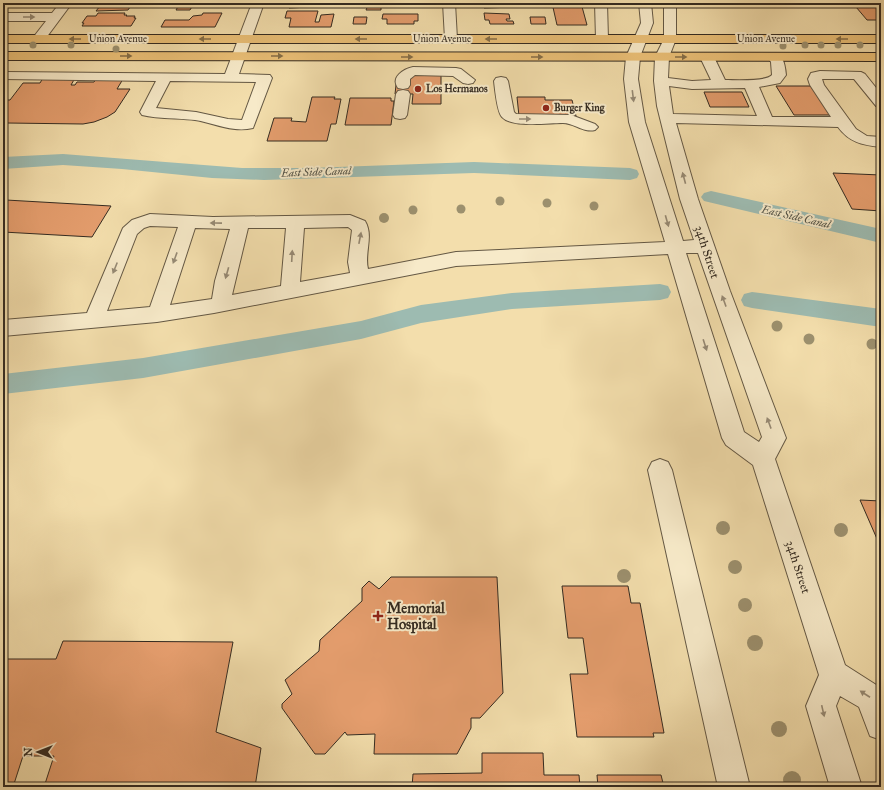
<svg xmlns="http://www.w3.org/2000/svg" width="884" height="790" font-family="'IM FELL Great Primer',serif">
	<rect width="100%" height="100%" fill="#f3deac"/>
	<filter id="stains"><feTurbulence type="fractalNoise" baseFrequency=".005" numOctaves="4"/><feColorMatrix values="0 0 0 0 .2 0 0 0 0 .09 0 0 0 0 .02 0 0 0 .5 -.17"/></filter>
	<radialGradient id="worn" r=".72"><stop offset=".6" stop-color="#630" stop-opacity="0"/><stop offset="1" stop-color="#630" stop-opacity=".3"/></radialGradient>
	<g fill="none" stroke-linecap="round" stroke-linejoin="round">
		<path fill="#9dbbb1" fill-rule="evenodd" d="M63,154L242,168H310L474,162L630,168L637,170L639,174L637,178L630,180L474,173L264,180L212,178L122,169L63,165L3,169V157Z
			M711,191L881,229V243L704,201L701,197L704,193Z
			M660,284L668,286L671,292L668,298L660,300L512,309L421,323L361,339L143,378L3,394V374L143,358L361,321L421,305L512,293Z
			M752,292L881,309V327L752,308L744,306L741,300L744,294Z"/>
	</g>
	<path fill="#e49d6d" stroke="#342b21" d="M3,3H33L30,6H3Z
		M97,3H120L118,7H130L128,10L96,11L100,6H98L100,3Z
		M199,3H226V5H228L227,7H197Z
		M290,3H311L310,7L289,8Z
		M369,3H381V10H366Z
		M395,3H415V7H395Z
		M484,3H516V7L484,8Z
		M552,3H581L587,25H557Z
		M179,5H193L190,10H176Z
		M856,7H881V20H867Z
		M287,11H318L315,22H319L321,15L334,14L331,27H289L291,18H285Z
		M98,13H125L124,15H127L126,16H135L134,18H136L131,26H82L84,23H82L87,16H96Z
		M203,13H222L215,27H161L165,20H189L193,16L202,15Z
		M484,13L509,14L510,19H506L507,21H513L514,24H490L489,20H485Z
		M383,14H418V21H414V24H387V19H382Z
		M354,17H367L366,24H353Z
		M530,17H545L546,24H531Z
		M414,73H441V104H412L413,94H395L396,85H407L410,76H413Z
		M43,78H75L71,85H75L77,82H94L96,79H123L117,89H130L115,112L107,117L94,122L83,124L7,123L3,129V109L5,106H3V100H10L23,83H40Z
		M776,86H811L831,115H794Z
		M704,92H742L749,107H710Z
		M312,97H335L334,99H341L336,124H331L327,141H267L274,118H292L291,121L306,122Z
		M517,97H545V100H572L576,116H519Z
		M350,98H391V101H394L391,125H345Z
		M833,173L881,175V211L852,209Z
		M6,200L111,206L92,237L3,232V204Z
		M860,500L881,501V548Z
		M391,577H497L503,693L480,718H471V728L457,754H374L375,734L347,735L345,732L325,754H315L282,708V704L292,694L285,680L319,651L320,640L362,601V588L369,581L379,589Z
		M562,586H628L631,603H640L664,733H653L654,737H577L570,674H588L583,638H568Z
		M63,641L233,642L216,732L261,748L255,787H44L54,756H23L13,787H3V659H56Z
		M482,753H543L544,775H579L580,787H412L413,774L482,773Z
		M597,775H661L664,787H598Z"/>
	<g fill="none" stroke-linecap="round" stroke-linejoin="round">
		<g stroke="#645844" stroke-width="2">
			<path id="minor" d="M60,3H72L43,42H33L32,39L46,21H3V13H52Z
				M252,3H264L239,74L270,75L272,78L253,128C233,133 214,123 195,120C177,118 159,119 142,115L140,112L156,81L3,79V73L6,72L225,74ZM170,81L256,82L242,120L228,119L196,112L156,108Z
				M443,3H455L457,39L456,42H446L445,39Z
				M595,3H607L608,39L607,42H597L596,39Z
				M639,3H651L653,23L640,57L638,79L645,122L683,241L694,240L680,199L657,106L654,81L655,57L664,39V3H676V39L669,57L668,78L692,81L711,80L700,57L702,54H712L714,57L725,80C735,80 766,82 772,75L771,62L767,57L769,54C783,51 785,64 786,75L780,83L759,87L772,117H831L810,85L808,79L811,73L820,71L861,72L865,74L881,94V107L876,106L854,79H822L824,85L856,129L867,136L881,137V147C862,145 849,142 838,127L676,123L698,199L730,291L786,438L775,459L845,665L881,688V740L870,736L859,707L840,696L836,706L862,787H830L806,706L819,675L753,465L726,445L722,438L668,254L456,266L214,313L157,322L3,336V320L87,313L123,228L132,220L150,214L213,217L350,215L365,221C374,236 364,253 368,269L456,252L665,242L629,122L624,79L626,57L641,23ZM669,86L692,89L745,88L757,116L673,114ZM150,226L178,227L150,307L107,311L137,234L144,228ZM348,227L352,230L348,262L350,273L300,282L304,228ZM195,228L230,229L215,281L212,299L170,305ZM248,228H286L281,286L232,295ZM686,253H698L762,437L759,442L744,432Z
				M413,67L456,68L461,69L475,80L473,83L468,84L463,83L453,76L415,75L410,79V85L408,88L403,89L398,88C390,77 404,69 413,67Z
				M501,77L506,78L508,81L514,112L516,114L571,115L595,124L598,127L595,130C584,133 574,123 563,123C548,123 512,128 502,117C497,112 495,89 494,81L496,78Z
				M403,90L408,91L410,94L407,115L405,118L400,119L395,118L393,115L396,94L398,91Z
				M660,459L668,462L672,470L750,787H718L648,470L652,462Z"/>
		</g>
		<g stroke="#342b21" stroke-width="2">
			<path id="major" d="M3,35H881V43H3Z
				M3,52L881,53V61L3,60Z"/>
		</g>
		<use href="#minor" fill="#f7eac9" fill-rule="evenodd"/>
		<use href="#major" fill="#eabf76" fill-rule="evenodd"/>
	</g>
	<g fill="#9c906e">
		<circle cx="33" cy="45" r="3.5"/>
		<circle cx="71" cy="45" r="3.5"/>
		<circle cx="805" cy="45" r="3.5"/>
		<circle cx="821" cy="45" r="3.5"/>
		<circle cx="838" cy="45" r="3.5"/>
		<circle cx="860" cy="45" r="3.5"/>
		<circle cx="783" cy="46" r="3.5"/>
		<circle cx="116" cy="49" r="3.5"/>
		<circle cx="500" cy="201" r="4.5"/>
		<circle cx="547" cy="203" r="4.5"/>
		<circle cx="594" cy="206" r="4.5"/>
		<circle cx="461" cy="209" r="4.5"/>
		<circle cx="413" cy="210" r="4.5"/>
		<circle cx="384" cy="218" r="5"/>
		<circle cx="777" cy="326" r="5.5"/>
		<circle cx="809" cy="339" r="5.5"/>
		<circle cx="872" cy="344" r="5.5"/>
		<circle cx="723" cy="528" r="7"/>
		<circle cx="841" cy="530" r="7"/>
		<circle cx="735" cy="567" r="7"/>
		<circle cx="624" cy="576" r="7"/>
		<circle cx="745" cy="605" r="7"/>
		<circle cx="755" cy="643" r="8"/>
		<circle cx="779" cy="729" r="8"/>
		<circle cx="792" cy="780" r="9"/>
	</g>
	<defs><path id="oneway-solid" d="M-6-.8H1V-3.2L6.5 0L1 3.2V.8H-6Z"/></defs>
	<g fill="#968a75">
		<use href="#oneway-solid" transform="translate(29 17)"/>
		<use href="#oneway-solid" transform="translate(633 96) rotate(83)"/>
		<use href="#oneway-solid" transform="translate(525 119)"/>
		<use href="#oneway-solid" transform="translate(684 178) rotate(-105)"/>
		<use href="#oneway-solid" transform="translate(667 221) rotate(74)"/>
		<use href="#oneway-solid" transform="translate(216 223) rotate(-179)"/>
		<use href="#oneway-solid" transform="translate(360 238) rotate(-79)"/>
		<use href="#oneway-solid" transform="translate(292 256) rotate(-87)"/>
		<use href="#oneway-solid" transform="translate(175 258) rotate(110)"/>
		<use href="#oneway-solid" transform="translate(115 268) rotate(112)"/>
		<use href="#oneway-solid" transform="translate(227 273) rotate(106)"/>
		<use href="#oneway-solid" transform="translate(724 301) rotate(-110)"/>
		<use href="#oneway-solid" transform="translate(705 345) rotate(72)"/>
		<use href="#oneway-solid" transform="translate(769 423) rotate(-110)"/>
		<use href="#oneway-solid" transform="translate(865 694) rotate(-147)"/>
		<use href="#oneway-solid" transform="translate(823 711) rotate(77)"/>
	</g>
	<g fill="#866e47">
		<use href="#oneway-solid" transform="translate(75 39) rotate(180)"/>
		<use href="#oneway-solid" transform="translate(205 39) rotate(180)"/>
		<use href="#oneway-solid" transform="translate(361 39) rotate(-180)"/>
		<use href="#oneway-solid" transform="translate(491 39) rotate(180)"/>
		<use href="#oneway-solid" transform="translate(842 39) rotate(-180)"/>
		<use href="#oneway-solid" transform="translate(126 56)"/>
		<use href="#oneway-solid" transform="translate(277 56)"/>
		<use href="#oneway-solid" transform="translate(407 57)"/>
		<use href="#oneway-solid" transform="translate(537 57)"/>
		<use href="#oneway-solid" transform="translate(681 57)"/>
	</g>
	<g fill="#8f2418" stroke="#f7eac9" stroke-width="1.5">
		<circle cx="418" cy="89" r="4"/>
		<circle cx="546" cy="108" r="4"/>
		<path d="M376 610h4v4h4v4h-4v4h-4v-4h-4v-4h4z"/>
	</g>
	<g text-anchor="middle" dominant-baseline="central" stroke-width="4" stroke-linejoin="round" paint-order="stroke">
		<g font-size="10" fill="#342b21" stroke="#f7eac9">
			<text x="118" y="39">Union Avenue</text>
			<text x="442" y="39">Union Avenue</text>
			<text x="766" y="39">Union Avenue</text>
		</g>
		<g font-size="10" font-weight="bold" fill="#342b21" stroke="#f7eac9" text-anchor="start">
			<text x="426" y="89">Los Hermanos</text>
			<text x="554" y="108">Burger King</text>
		</g>
		<g font-size="11" font-style="italic" fill="#4e4f45" stroke="#f7eac9">
			<text transform="translate(316 172) rotate(-2)">East Side Canal</text>
			<text transform="translate(796 217) rotate(13)">East Side Canal</text>
		</g>
		<g font-size="12" fill="#342b21" stroke="#f7eac9">
			<text transform="translate(707 252) rotate(72)">34th Street</text>
			<text transform="translate(798 567) rotate(72)">34th Street</text>
		</g>
		<g font-size="14" font-weight="bold" fill="#342b21" stroke="#f7eac9" text-anchor="start">
			<text x="387" y="608">Memorial<tspan x="387" dy="16">Hospital</tspan></text>
		</g>
	</g>
	<rect width="884" height="790" fill="none" stroke="#f3deac" stroke-width="16"/>
	<rect x="4" y="4" width="876" height="782" fill="none" stroke="#342b21" stroke-width="2"/>
	<rect x="8" y="8" width="868" height="774" fill="none" stroke="#342b21"/>
	<g transform="translate(38 752) rotate(270)" stroke="#f7eac9" stroke-width="3" paint-order="stroke">
	<path d="M0-3L7 15L0 10L-7 15Z" fill="#342b21"/>
	<text y="-6" font-size="11" font-weight="bold" text-anchor="middle" fill="#342b21">N</text>
	</g>
	<rect width="100%" height="100%" filter="url(#stains)"/>
	<rect width="100%" height="100%" fill="url(#worn)"/>
</svg>
